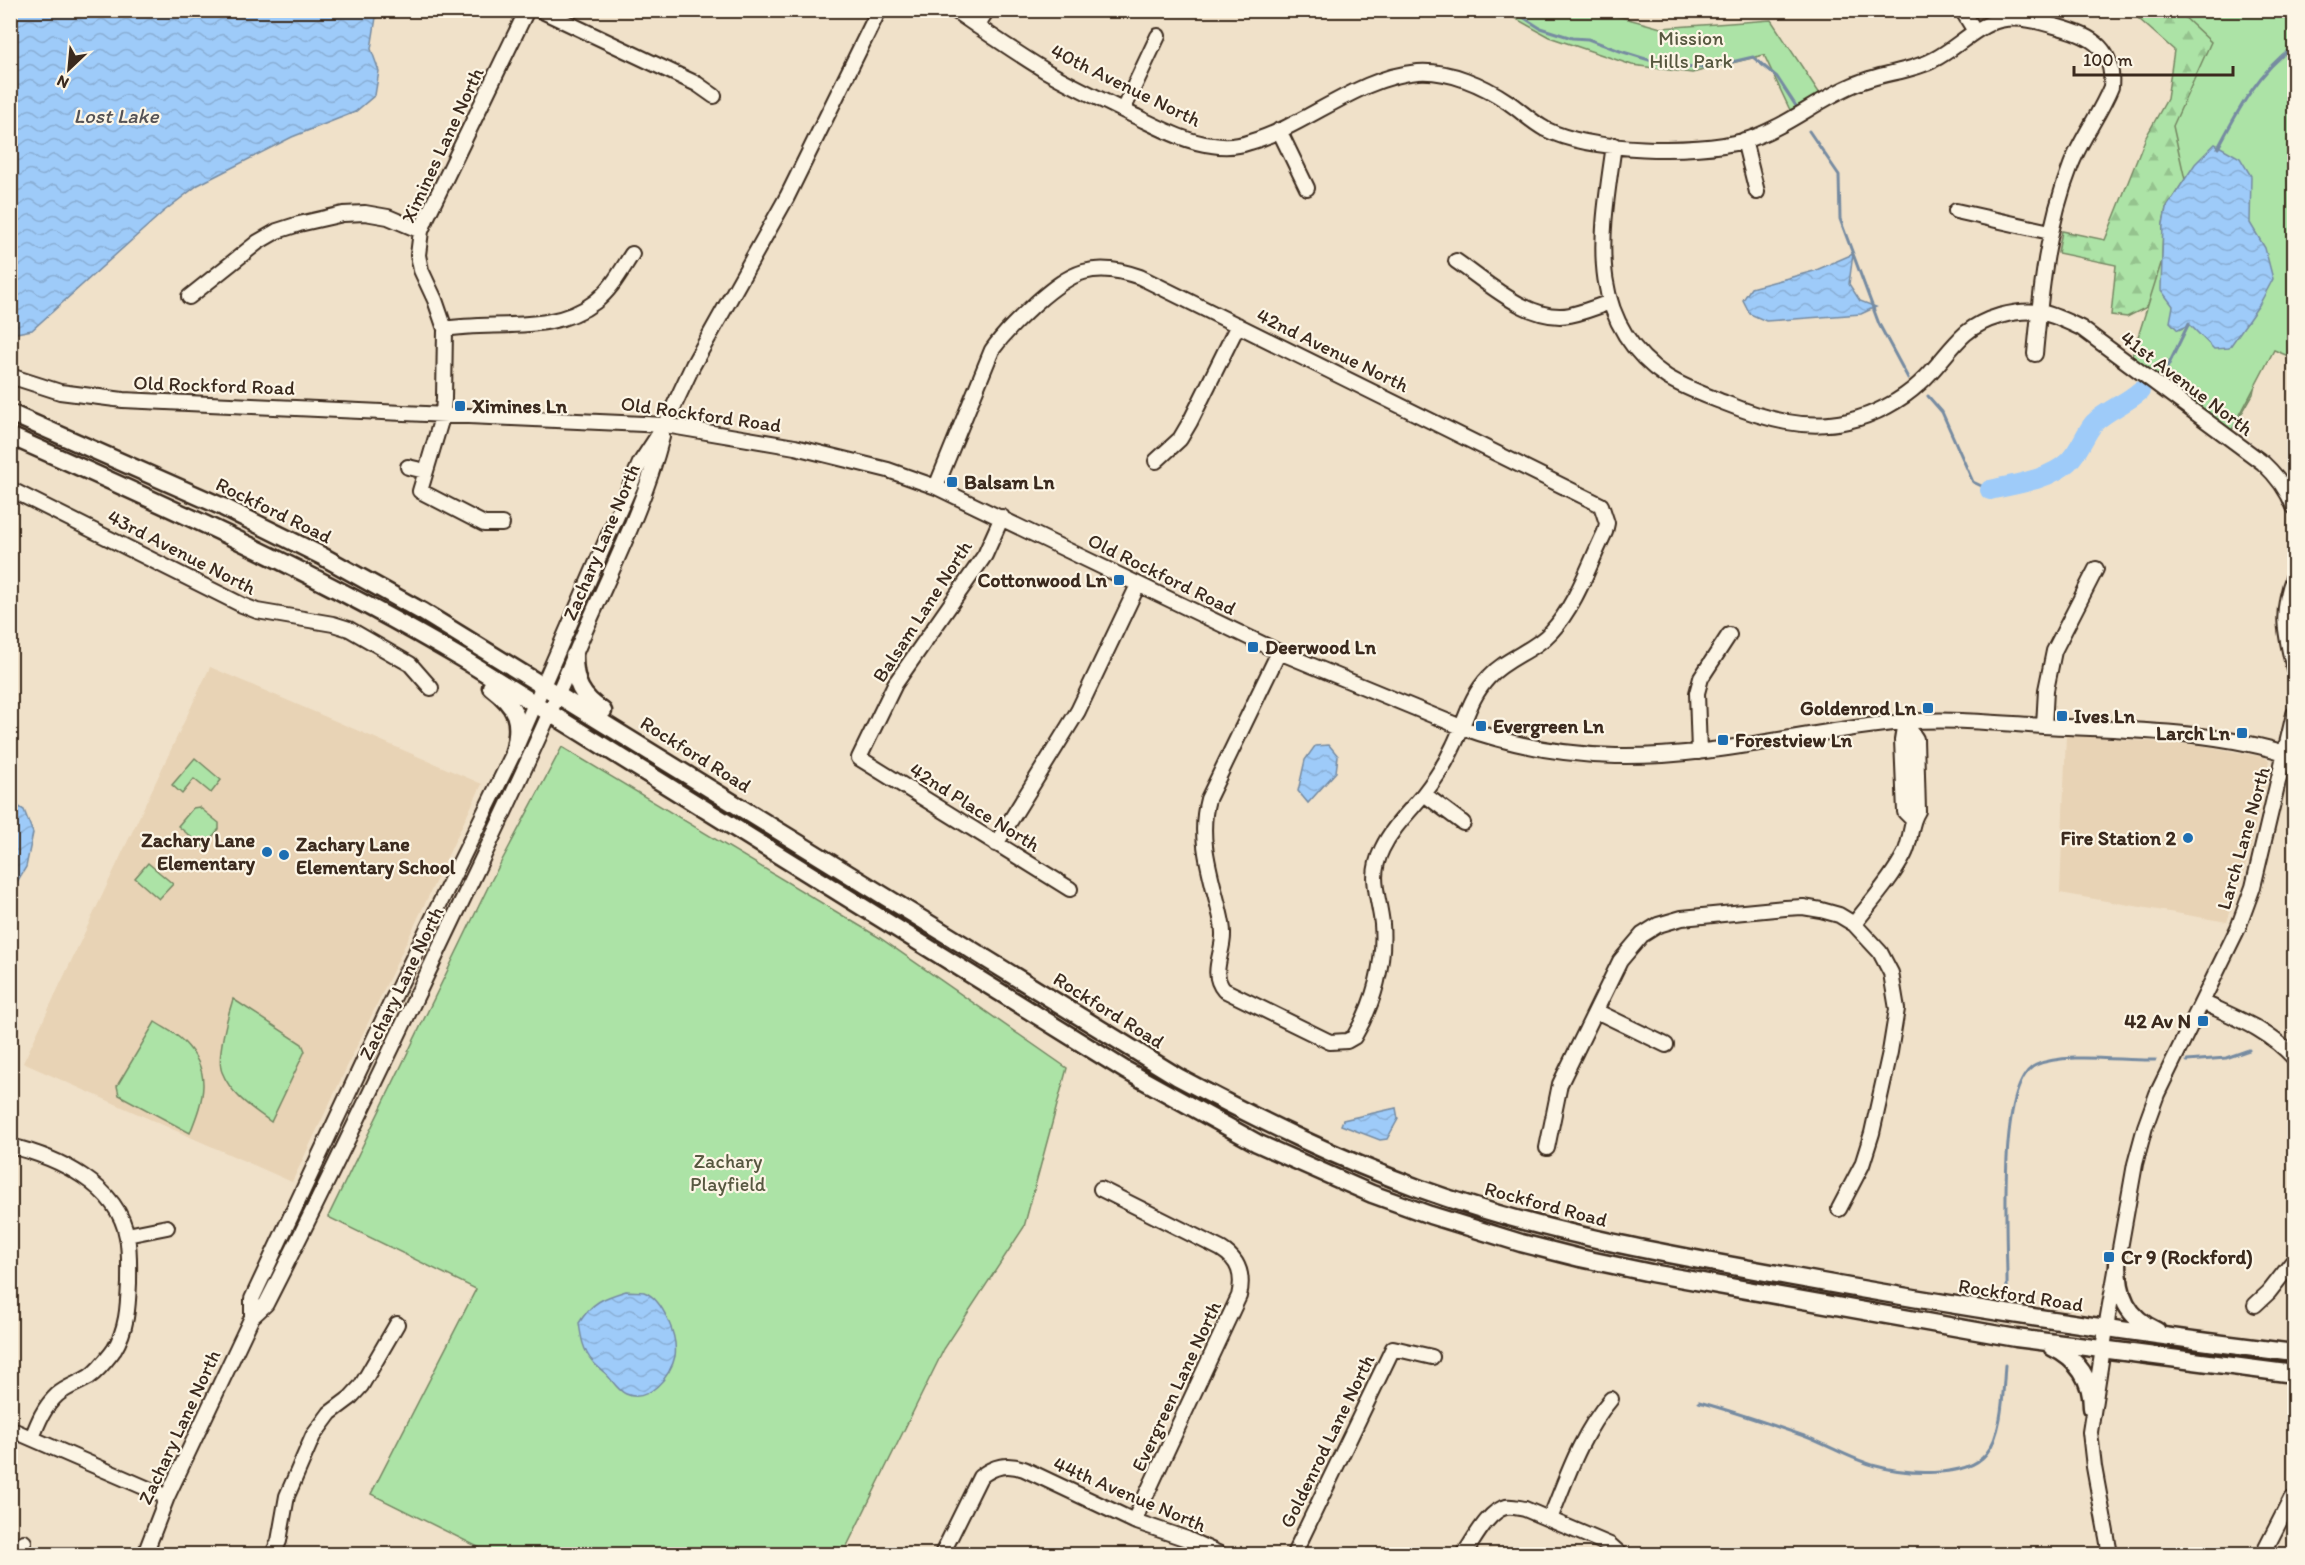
<svg xmlns="http://www.w3.org/2000/svg" width="2305" height="1565" font-family="Itim,sans-serif">
	<defs>
		<pattern id="forest-firs" width="22" height="20" patternUnits="userSpaceOnUse" patternTransform="scale(1.5)"><rect width="22" height="20" fill="#ace3a6"/><path d="M5 1l3.5 6h-7zM16 11l3.5 6h-7z" fill="#95c38e"/></pattern>
		<pattern id="water-waves" width="16" height="10" patternUnits="userSpaceOnUse" patternTransform="scale(1.5)"><rect width="16" height="10" fill="#9ecbf9"/><path d="M0 5q4-4 8 0t8 0" fill="none" stroke="#89aed5"/></pattern>
	</defs>
	<rect width="100%" height="100%" fill="#f0e1c9"/>
	<filter id="ink" filterUnits="userSpaceOnUse"><feTurbulence type="fractalNoise" baseFrequency=".0167" numOctaves="2"/><feDisplacementMap in="SourceGraphic" scale="12" xChannelSelector="R" yChannelSelector="G"/><feConvolveMatrix kernelMatrix="1 2 1 2 8 2 1 2 1" color-interpolation-filters="sRGB"/></filter>
	<g filter="url(#ink)">
		<path fill="#e8d3b5" d="M210,667L482,784L292,1182L23,1063Z
			M2066,735L2199,745L2264,757L2269,760L2250,852L2227,922L2060,893Z"/>
		<path fill="url(#forest-firs)" stroke="#748662" stroke-width="1.5" d="M2130,11H2294L2260,354L2253,394L2241,415L2214,414L2195,164L2166,208L2163,224L2161,290L2145,308L2127,317L2111,315L2116,265L2058,253L2062,231L2105,240L2146,137L2167,99L2174,50Z"/>
		<path fill="#ace3a6" stroke="#748662" stroke-width="1.5" d="M1502,11H1599L1661,28L1771,20L1820,94L1790,110L1764,55L1692,73L1632,65L1549,37Z
			M2178,11H2294V356L2293,358L2274,350L2231,432L2131,359L2186,184L2173,126L2211,42Z
			M562,747L880,938L1067,1068L1024,1227L944,1349L843,1554H492L371,1494L476,1289L328,1217L490,883Z
			M195,758L221,780L211,793L194,779L182,794L172,785Z
			M199,807L219,823V829L203,847L178,826L193,808Z
			M148,863L173,884L159,899L135,878Z
			M233,999L302,1044L305,1051L271,1122C252,1108 231,1095 222,1072C216,1057 228,1015 233,999Z
			M155,1022C164,1028 175,1033 183,1041C213,1071 204,1098 190,1133L119,1095L117,1086Z"/>
		<path fill="url(#water-waves)" stroke="#768ba1" stroke-width="1.5" d="M11,10L377,11L371,49L379,71L375,95L355,112L292,137L198,185L163,212L32,330L11,334Z
			M2215,144L2240,158L2251,176L2250,223L2265,248L2273,279L2259,305L2229,348L2214,349L2190,325L2178,330L2170,322L2173,306L2161,290L2163,224L2166,208L2195,164Z
			M1853,254L1849,284L1860,301L1876,307L1861,314L1766,321L1750,314L1743,300L1751,288L1814,271Z
			M1329,745L1338,756L1336,772L1308,803L1298,791L1305,760L1315,746Z
			M10,801L24,810L33,833L26,867L17,882H11Z
			M1396,1108L1398,1119L1387,1139L1380,1140L1341,1125L1343,1120Z
			M626,1291C632,1292 639,1291 644,1292C663,1299 678,1337 675,1356C671,1376 648,1404 626,1394C617,1390 613,1381 606,1374C602,1370 597,1367 593,1362C583,1351 581,1337 579,1323C592,1302 603,1298 626,1291Z"/>
		<g fill="none" stroke-linecap="round" stroke-linejoin="round">
			<path stroke="#768ba1" stroke-width="3" d="M1512,10L1540,28L1572,38L1588,39L1620,51L1675,68L1710,67L1753,57L1777,77L1796,106
				M1809,131L1839,175L1840,219L1879,324L1908,378
				M2218,148C2238,110 2259,71 2294,46
				M2166,370L2189,323
				M1928,396L1942,412L1973,482L1990,490
				M2187,1061L2226,1058L2249,1050
				M2007,1287C2008,1245 1995,1083 2036,1065C2066,1052 2121,1061 2155,1060
				M1699,1402C1735,1412 1770,1424 1804,1436C1828,1445 1852,1460 1876,1466C1904,1474 1966,1479 1986,1454C2003,1434 2003,1390 2005,1365"/>
			<path stroke="#9ecbf9" stroke-width="20" d="M1990,490C2015,484 2049,480 2068,462C2080,451 2084,435 2094,423C2105,411 2127,403 2140,391"/>
			<g stroke="#3b2a1e" stroke-width="18">
				<path id="minor" d="M540,10L697,84L714,96
					M954,10C984,31 1015,52 1046,71C1076,88 1108,103 1139,118C1162,129 1186,142 1212,145C1224,147 1239,146 1250,142C1306,126 1358,77 1418,72C1449,70 1483,85 1508,102C1521,111 1532,122 1545,129C1591,152 1695,154 1743,141C1784,129 1815,101 1853,85C1878,73 1911,72 1933,60C1956,49 1975,26 2000,20C2016,16 2035,20 2051,25C2086,34 2115,44 2111,87C2100,114 2082,137 2071,165C2047,226 2041,289 2035,354
					M1962,10L1975,31
					M977,26L987,10
					M1123,110L1158,36
					M1279,130L1307,188
					M1744,140L1757,192
					M1614,145C1602,231 1583,320 1667,377C1685,388 1705,395 1725,403C1765,419 1805,431 1848,421C1874,415 1901,401 1920,383C1937,368 1949,348 1966,333C1984,318 2015,309 2039,312C2053,314 2068,322 2081,328L2263,463C2277,476 2287,489 2294,507
					M1956,211L2050,232
					M1456,261C1487,282 1530,323 1570,315C1584,312 1597,307 1610,302
					M189,297L258,242L277,231L299,224L343,214L365,213L388,217L421,231
					M445,329C495,321 554,334 595,302C611,290 621,271 632,254
					M10,376L60,392L123,400L665,425L795,447L888,470L936,487L1279,652L1461,727C1511,745 1562,755 1616,756C1712,758 1807,731 1903,722C1949,718 1997,723 2043,726C2125,730 2217,730 2294,756
					M1156,461L1180,439L1190,422L1238,325
					M408,467L425,471
					M936,487L992,350C1005,332 1020,318 1036,303C1071,272 1093,260 1140,277L1601,505L1607,523L1605,532C1589,565 1576,605 1551,632C1534,651 1506,658 1489,677C1469,698 1466,721 1454,745C1446,763 1435,780 1423,795C1408,813 1392,828 1382,849C1368,878 1379,895 1382,924C1385,963 1374,1004 1354,1037L1347,1041L1330,1042L1224,990C1209,973 1224,953 1223,933C1223,924 1220,914 1218,905C1209,869 1198,836 1208,799L1279,652
					M10,489L242,605L257,611L333,624L349,629L410,664L431,688
					M1002,517L985,555L895,684L859,758L1070,889
					M502,524H484L420,491L443,414L444,398L445,329L435,300L421,270L418,255L421,231L426,219L527,10
					M2294,575C2280,614 2285,631 2294,669
					M1905,722L1902,740L1905,812L1912,819
					M2044,726L2046,690L2054,651L2096,569
					M1699,752L1697,693L1701,678L1729,635
					M1424,794L1463,823
					M996,844L1078,711L1138,585
					M1854,924C1871,902 1891,880 1904,855C1912,840 1909,824 1918,811L1916,739L1905,722
					M2202,1002C2236,1018 2268,1029 2294,1058
					M1596,1011L1666,1045
					M10,1146C57,1157 118,1185 127,1237C130,1252 129,1268 129,1283C128,1307 127,1329 114,1350C107,1359 99,1370 89,1377C79,1383 66,1387 57,1395C44,1407 38,1422 32,1438
					M1547,1148L1560,1084L1620,961L1642,935L1658,925L1682,918L1785,908L1803,907L1821,910L1839,915L1854,924L1880,952L1891,973L1897,1009L1890,1052L1872,1133L1862,1165L1839,1209
					M1101,1189L1221,1249C1239,1260 1244,1275 1239,1296L1134,1521
					M127,1235L167,1227
					M2255,1305L2269,1292L2294,1260
					M252,1317L266,1304C334,1171 397,1037 461,903C500,822 538,742 573,659C603,586 642,514 662,437
					M10,1429L167,1497
					M1550,1519C1567,1477 1581,1434 1611,1399
					M10,1554L24,1542
					M145,1554L167,1497L252,1317V1299L390,1005L514,752L640,463L665,425L693,365L787,197L879,10
					M273,1554L279,1541L287,1496L313,1436L330,1413L350,1398L361,1386L397,1324
					M942,1554L980,1477C994,1466 1007,1463 1024,1469L1134,1521L1187,1539L1220,1554
					M1294,1554L1393,1348L1432,1357
					M1464,1554C1474,1540 1488,1511 1506,1507C1512,1506 1519,1508 1525,1509L1610,1545L1620,1554
					M2110,1554L2094,1467L2090,1432L2108,1316L2135,1164L2145,1127L2157,1094L2238,928L2253,887L2294,714
					M2263,1554L2291,1499"/>
			</g>
			<g stroke="#3b2a1e" stroke-width="21">
				<path id="major" d="M10,413L223,507L322,556L423,612L1178,1077C1257,1119 1336,1158 1421,1189C1540,1232 1664,1254 1788,1276C1956,1307 2125,1332 2294,1353
					M10,436C166,505 319,574 466,661L1125,1070L1257,1143L1372,1194L1430,1215L1521,1243L1580,1258L1651,1273L2016,1338L2294,1374
					M574,656C574,682 581,697 603,711
					M491,687C517,707 522,720 514,752
					M2118,1263C2118,1295 2126,1317 2157,1331
					M2052,1347C2077,1359 2092,1379 2092,1408"/>
			</g>
			<use href="#minor" stroke="#fcf5e5" stroke-width="14"/>
			<use href="#major" stroke="#fcf5e5" stroke-width="16"/>
		</g>
	</g>
	<g fill="#1f6fb2" stroke="#fcf5e5" stroke-width="2">
		<rect x="454" y="400" width="12" height="12" rx="3"/>
		<rect x="946" y="476" width="12" height="12" rx="3"/>
		<rect x="1113" y="574" width="12" height="12" rx="3"/>
		<rect x="1247" y="641" width="12" height="12" rx="3"/>
		<rect x="1922" y="702" width="12" height="12" rx="3"/>
		<rect x="2056" y="710" width="12" height="12" rx="3"/>
		<rect x="1475" y="720" width="12" height="12" rx="3"/>
		<rect x="2236" y="727" width="12" height="12" rx="3"/>
		<rect x="1717" y="734" width="12" height="12" rx="3"/>
		<circle cx="2188" cy="838" r="6"/>
		<circle cx="267" cy="852" r="6"/>
		<circle cx="284" cy="855" r="6"/>
		<rect x="2197" y="1015" width="12" height="12" rx="3"/>
		<rect x="2103" y="1251" width="12" height="12" rx="3"/>
	</g>
	<g text-anchor="middle" dominant-baseline="central" stroke-width="4.5" stroke-linejoin="round" paint-order="stroke">
		<g font-size="20" fill="#575840" stroke="#fcf5e5">
			<text x="1691" y="38">Mission<tspan x="1691" dy="23">Hills Park</tspan></text>
			<text x="728" y="1161">Zachary<tspan x="728" dy="23">Playfield</tspan></text>
		</g>
		<g font-size="20" fill="#3b2a1e" stroke="#fcf5e5">
			<text transform="translate(1126 85) rotate(26)">40th Avenue North</text>
			<text transform="translate(442 145) rotate(-65)">Ximines Lane North</text>
			<text transform="translate(1333 350) rotate(26)">42nd Avenue North</text>
			<text transform="translate(2187 383) rotate(37)">41st Avenue North</text>
			<text transform="translate(214 385) rotate(2)">Old Rockford Road</text>
			<text transform="translate(701 414) rotate(8)">Old Rockford Road</text>
			<text transform="translate(274 510) rotate(26)">Rockford Road</text>
			<text transform="translate(601 542) rotate(-67)">Zachary Lane North</text>
			<text transform="translate(182 552) rotate(27)">43rd Avenue North</text>
			<text transform="translate(1162 574) rotate(26)">Old Rockford Road</text>
			<text transform="translate(922 611) rotate(-57)">Balsam Lane North</text>
			<text transform="translate(696 754) rotate(32)">Rockford Road</text>
			<text transform="translate(975 807) rotate(32)">42nd Place North</text>
			<text transform="translate(2243 838) rotate(-74)">Larch Lane North</text>
			<text transform="translate(401 983) rotate(-64)">Zachary Lane North</text>
			<text transform="translate(1109 1010) rotate(32)">Rockford Road</text>
			<text transform="translate(1546 1204) rotate(15)">Rockford Road</text>
			<text transform="translate(2021 1295) rotate(9)">Rockford Road</text>
			<text transform="translate(1176 1386) rotate(-65)">Evergreen Lane North</text>
			<text transform="translate(179 1427) rotate(-65)">Zachary Lane North</text>
			<text transform="translate(1327 1441) rotate(-64)">Goldenrod Lane North</text>
			<text transform="translate(1130 1494) rotate(23)">44th Avenue North</text>
		</g>
		<g font-size="20" font-weight="bold" fill="#3b2a1e" stroke="#fcf5e5" text-anchor="start">
			<text x="472" y="406">Ximines Ln</text>
			<text x="964" y="482">Balsam Ln</text>
			<text x="1107" y="580" text-anchor="end">Cottonwood Ln</text>
			<text x="1265" y="647">Deerwood Ln</text>
			<text x="1916" y="708" text-anchor="end">Goldenrod Ln</text>
			<text x="2074" y="716">Ives Ln</text>
			<text x="1493" y="726">Evergreen Ln</text>
			<text x="2230" y="733" text-anchor="end">Larch Ln</text>
			<text x="1735" y="740">Forestview Ln</text>
			<text x="2176" y="838" text-anchor="end">Fire Station 2</text>
			<text x="255" y="840" text-anchor="end">Zachary Lane<tspan x="255" dy="23">Elementary</tspan></text>
			<text x="296" y="844">Zachary Lane<tspan x="296" dy="23">Elementary School</tspan></text>
			<text x="2191" y="1021" text-anchor="end">42 Av N</text>
			<text x="2121" y="1257">Cr 9 (Rockford)</text>
		</g>
		<g font-size="21" font-style="italic" fill="#545255" stroke="#fcf5e5">
			<text x="116" y="115">Lost Lake</text>
		</g>
	</g>
	<rect width="2305" height="1565" fill="none" stroke="#fcf5e5" stroke-width="36"/>
	<rect x="18" y="18" width="2269" height="1529" fill="none" stroke="#3b2a1e" stroke-width="2" filter="url(#ink)"/>
	<g transform="translate(69 69) rotate(206)" stroke="#fcf5e5" stroke-width="4.5" paint-order="stroke">
	<path d="M0-4.5L10 22L0 15L-10 22Z" fill="#3b2a1e"/>
	<text y="-9" font-size="16" font-weight="bold" text-anchor="middle" fill="#3b2a1e">N</text>
	</g>
	<path d="M2074 66v9h159v-9" fill="none" stroke="#3b2a1e" stroke-width="3"/>
	<text x="2083" y="66" font-size="18" fill="#3b2a1e" stroke="#fcf5e5" stroke-width="4.5" paint-order="stroke">100 m</text>
</svg>
